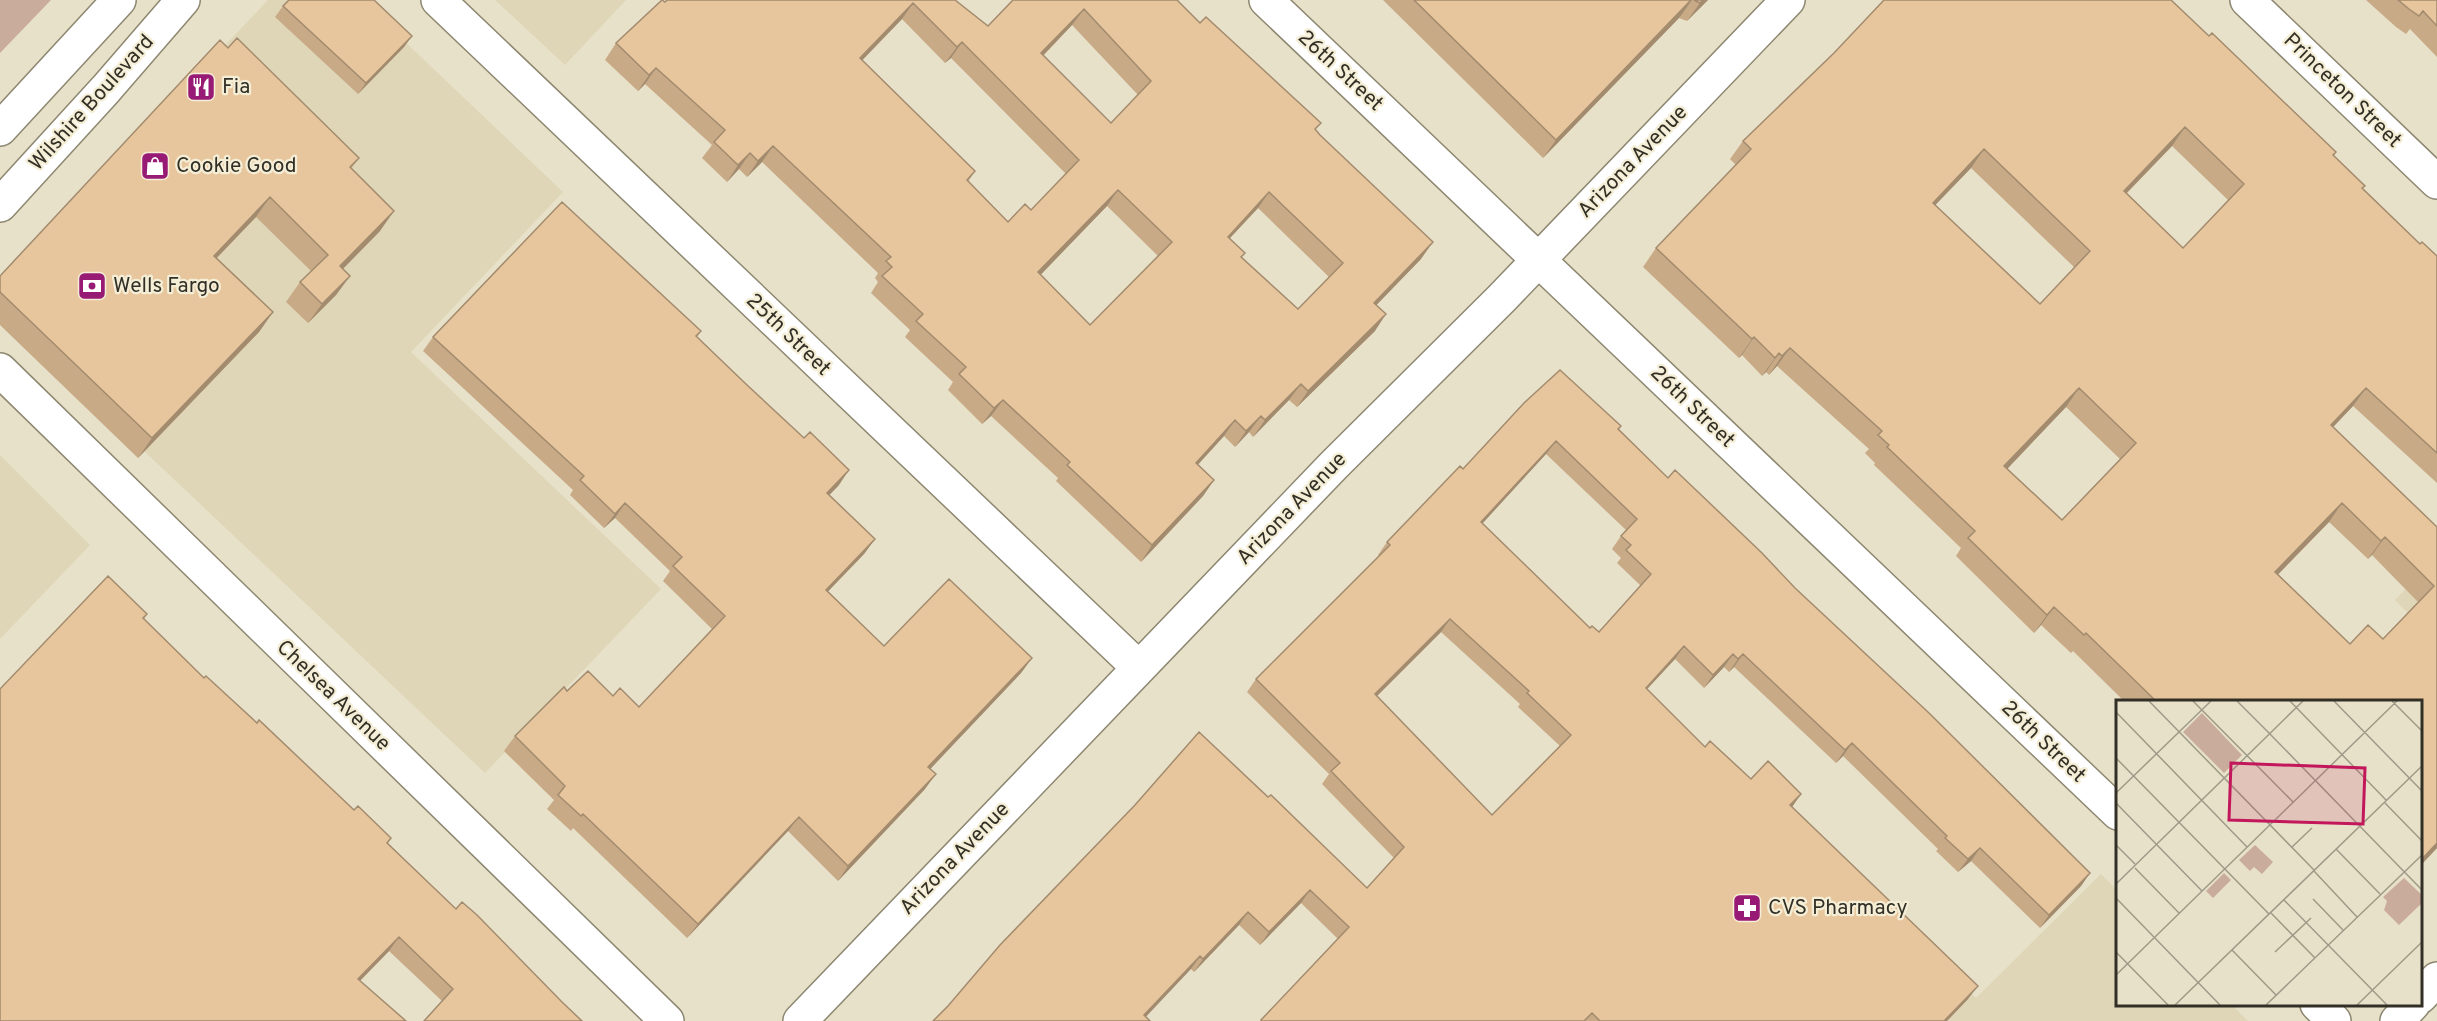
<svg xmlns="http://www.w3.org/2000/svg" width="2437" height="1021" font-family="Overpass,sans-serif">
	<rect width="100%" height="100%" fill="#e8e1c9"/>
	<path fill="#dfd6b7" d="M268,0H361L563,192L411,352L661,589L485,773L0,315V282Z
		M495,0H626L565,65Z
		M0,455L90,545L0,639Z
		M2437,557V642L2395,600Z
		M1786,822L1976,998L2101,874L2117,890L2118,1004L2232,1005L2248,1021H1592Z"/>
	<path fill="#caac9d" d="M0,0H51L0,53Z"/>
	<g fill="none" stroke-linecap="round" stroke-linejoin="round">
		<g stroke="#8d8771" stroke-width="36">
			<path id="street" d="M438,0L1139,668
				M2247,0L2437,182
				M0,370L667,1021
				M800,1021L1334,465L1502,298L1788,0"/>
		</g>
		<g stroke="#8d8771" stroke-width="36">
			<path id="secondary" d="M1266,0L2118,813
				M2317,1004L2334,1021"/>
		</g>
		<g stroke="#8d8771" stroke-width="36">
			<path id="primary" d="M0,129L119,0
				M0,205L106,89L183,0
				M2420,997L2437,979
				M2397,1021L2413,1004"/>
		</g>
		<use href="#street" stroke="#fff" stroke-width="33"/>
		<use href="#secondary" stroke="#fff" stroke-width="33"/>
		<use href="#primary" stroke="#fff" stroke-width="33"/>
	</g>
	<path fill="#c8aa87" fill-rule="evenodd" d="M955,0L988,26L1013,0L1200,23L1316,130L1421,259L1376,305L1375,331L1297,407L1289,400L1253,437L1249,432L1235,447L1224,436L1198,464L1214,480L1203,496L1141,562L1056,481L1058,478L991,416L982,424L948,390L953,382L905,337L910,330L871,293L878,282L875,278L878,273L762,162L747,177L739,169L727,182L702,158L712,145L645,84L638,91L605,60L616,43L665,2ZM902,19L945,63L951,58L1066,174L1031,210L1008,222L968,182L975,171L862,60ZM1072,25L1138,95L1111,123L1043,56ZM1107,206L1158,256L1090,325L1040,275ZM1258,208L1329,277L1298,309L1242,257L1230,238Z
		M1383,0H1708L1687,21L1679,18L1543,158Z
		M2366,0H2437V57L2410,29L2406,34L2396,27Z
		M283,6L412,36L404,47L358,94L275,17Z
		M2209,36L2336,152L2334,156L2365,186L2363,189L2420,244L2437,256V483L2353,406L2333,427L2437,527V848L2421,865V702H2125L2073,651L2071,653L2041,625L2034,633L1956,556L1961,548L1874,465L1875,463L1865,453L1869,449L1777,366L1769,375L1766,372L1762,376L1742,355L1739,358L1643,267L1656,248L1736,165L1730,159L1743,141ZM2172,146L2228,200L2183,248L2127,193ZM1971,168L2075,268L2040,304L1935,205ZM2066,407L2120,459L2062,520L2007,468ZM2329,522L2368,559L2372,555L2418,602L2383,639L2350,644L2278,574Z
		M228,48L359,158L351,169L380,231L343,269L350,276L336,295L308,323L286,302L300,282L311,271L256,217L217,258L273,312L259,332L138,458L0,325V276Z
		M701,331L697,337L839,485L829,495L875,539L864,554L828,591L884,646L1032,658L1021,673L930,769L925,789L838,881L788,831L687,938L573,828L571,831L547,809L554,800L504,751L515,736L567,691L613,696L639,707L712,629L663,581L670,571L615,518L604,528L570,495L573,490L423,351L433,337Z
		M1524,403L1621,426L1619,429L1668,478L1795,588L2090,873L2081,886L2040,928L1971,861L1958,872L1936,851L1938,849L1843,756L1836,763L1734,667L1729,672L1724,667L1704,688L1675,659L1647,689L1705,747L1751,779L1801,794L1792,807L1968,999L1947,1021H1260L1338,939L1301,903L1260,945L1239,925L1194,972L1191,969L933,1021L1268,797L1367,888L1394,858L1322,784L1329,774L1247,692L1256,679L1379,556L1378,555L1387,542L1463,469ZM1546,454L1626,530L1621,536L1612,549L1621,558L1617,563L1641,586L1599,632L1590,628L1482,523ZM1441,632L1520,704L1518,707L1560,746L1492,815L1377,696Z
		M147,614L144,619L204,678L257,723L354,810L391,838L388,843L456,909L562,1002L442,1001L389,951L360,981L0,689Z"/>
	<path fill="#a28b6e" d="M1692,0L1679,18L1543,158L1556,140Z
		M1703,0H1708L1687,21L1700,3Z
		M913,3L902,19L849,74L860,58Z
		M1084,9L1072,25L1029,70L1041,53Z
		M412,36L404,47L358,94L366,83Z
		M962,42L951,58L945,63L957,47Z
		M656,68L645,84L638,91L649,75Z
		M2185,127L2172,146L2111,209L2124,191Z
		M773,146L762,162L747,177L758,161Z
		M1984,149L1971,168L1920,221L1933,203Z
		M750,153L739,169L727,182L738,165Z
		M1118,190L1107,206L1027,289L1038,272Z
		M1269,192L1258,208L1216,253L1228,237Z
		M270,197L256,217L200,275L214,256Z
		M394,211L380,231L326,286L340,266Z
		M1433,242L1421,259L1363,319L1374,303Z
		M350,276L336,295L308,323L322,304Z
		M273,312L259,332L138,458L152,438Z
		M1386,314L1375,331L1297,407L1308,391Z
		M1754,337L1742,355L1739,358L1752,339Z
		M1790,348L1777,366L1769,375L1782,356Z
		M1779,353L1766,372L1762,376L1775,358Z
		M1301,384L1289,400L1253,437L1265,420Z
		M2079,388L2066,407L1992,485L2004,466Z
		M2366,388L2353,406L2318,443L2331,425Z
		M1003,400L991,416L982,424L994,408Z
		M1261,416L1249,432L1235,447L1246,431Z
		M1235,420L1224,436L1185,479L1196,463Z
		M1556,441L1546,454L1472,535L1481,522Z
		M849,470L839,485L817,508L827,493Z
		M1214,480L1203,496L1141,562L1152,545Z
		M625,503L615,518L604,528L615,514Z
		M2342,503L2329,522L2263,590L2275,572Z
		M2385,537L2372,555L2368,559L2381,541Z
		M875,539L864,554L816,604L826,590Z
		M2054,607L2041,625L2034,633L2047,615Z
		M1450,619L1441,632L1366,707L1375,694Z
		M1684,646L1675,659L1636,701L1646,688Z
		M1733,654L1724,667L1704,688L1713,675Z
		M1743,654L1734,667L1729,672L1738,659Z
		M1032,658L1021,673L918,782L928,767Z
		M1852,743L1843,756L1836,763L1845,750Z
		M936,774L925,789L838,881L848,866Z
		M1801,794L1792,807L1790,805Z
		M799,817L788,831L687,938L698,924Z
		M2437,843V848L2421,865V860Z
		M1980,848L1971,861L1958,872L1968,859Z
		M2090,873L2081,886L2040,928L2049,915Z
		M1310,890L1301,903L1260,945L1269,932Z
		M1248,912L1239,925L1194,972L1203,959Z
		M399,937L389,951L348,993L358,979Z
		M1200,956L1191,969L1142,1021L1144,1015Z
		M1978,986L1968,999L1947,1021H1944Z"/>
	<path fill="#e8c69d" stroke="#a28b6e" stroke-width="1.5" fill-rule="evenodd" d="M289,0H374L412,36L366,83L283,6Z
		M662,0L665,2L667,0H955L988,26L1013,0H1177L1200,23L1206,17L1321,123L1315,129L1320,135L1433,242L1374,303L1386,314L1308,391L1301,384L1265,420L1261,416L1246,431L1235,420L1196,463L1214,480L1152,545L1067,465L1070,462L1003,400L994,408L959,374L966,367L916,321L923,314L882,276L892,267L886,261L891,257L773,146L758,161L750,153L738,165L714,142L725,130L656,68L649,75L616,43ZM913,3L957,47L962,42L1079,160L1031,210L1025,204L1008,222L967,180L975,171L860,58ZM1084,9L1151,81L1111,123L1041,53ZM1118,190L1172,242L1090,325L1038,272ZM1269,192L1343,263L1298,309L1241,257L1245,253L1228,237Z
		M1414,0H1691L1556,140Z
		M1694,0H1703L1700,3Z
		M1884,0H2171L2209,36L2212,33L2336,152L2333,155L2365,186L2362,188L2420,244L2422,242L2437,256V453L2366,388L2331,425L2437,527V843L2421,860V702H2157L2086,633L2084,635L2054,607L2047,615L1968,538L1975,531L1887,447L1889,445L1878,435L1882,431L1790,348L1782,356L1779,353L1775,358L1754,337L1752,339L1656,248L1751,149L1743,141L1834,53ZM2185,127L2244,184L2183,248L2124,191ZM1984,149L2090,251L2040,304L1933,203ZM2079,388L2136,443L2062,520L2004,466ZM2342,503L2381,541L2385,537L2434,586L2383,639L2368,625L2350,644L2275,572Z
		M2398,0H2437V26L2423,11L2419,16L2409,9Z
		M237,38L359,158L350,167L394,211L340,266L350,276L322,304L300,282L328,255L270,197L214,256L273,312L152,438L0,292V276L220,40L228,48Z
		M562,202L701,331L696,336L747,385L804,438L810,432L849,470L827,493L875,539L826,590L884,646L949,579L1032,658L928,767L936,774L848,866L799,817L698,924L583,814L581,816L558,795L565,786L515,736L564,687L567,691L588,671L613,696L620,688L639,707L725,616L673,566L682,557L625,503L615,514L580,480L584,476L433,337Z
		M1560,370L1621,426L1618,429L1668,478L1675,470L1762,553L1795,588L1929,713L2090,873L2049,915L1980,848L1968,859L1945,838L1947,836L1852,743L1845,750L1743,654L1738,659L1733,654L1713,675L1684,646L1646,688L1705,747L1710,741L1751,779L1768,761L1801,794L1790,805L1978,986L1944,1021H1600L1592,1013L1584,1021H1262L1261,1020L1349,927L1310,890L1269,932L1248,912L1203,959L1200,956L1144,1015L1150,1021H933L948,1006L1000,945L1135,805L1199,732L1268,797L1271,795L1367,888L1404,847L1331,771L1340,763L1256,679L1390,545L1387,542L1460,466L1463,469L1524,403ZM1556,441L1637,519L1621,536L1631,545L1626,550L1651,574L1599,632L1592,626L1590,628L1481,522ZM1450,619L1529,691L1527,693L1571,735L1492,815L1375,694Z
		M108,576L147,614L143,618L204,678L206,676L257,723L259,720L354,810L358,806L391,838L387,843L456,909L462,902L477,915L562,1002L582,1021H424L453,989L399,937L358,979L406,1021H0V689Z"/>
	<defs>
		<g id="restaurant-square" transform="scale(1.5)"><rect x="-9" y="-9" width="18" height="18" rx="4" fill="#971a74" stroke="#f5eed6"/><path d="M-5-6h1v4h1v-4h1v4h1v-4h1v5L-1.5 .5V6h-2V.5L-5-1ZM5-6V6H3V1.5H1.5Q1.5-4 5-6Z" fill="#fff"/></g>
		<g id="shop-square" transform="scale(1.5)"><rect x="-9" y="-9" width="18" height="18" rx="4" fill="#971a74" stroke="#f5eed6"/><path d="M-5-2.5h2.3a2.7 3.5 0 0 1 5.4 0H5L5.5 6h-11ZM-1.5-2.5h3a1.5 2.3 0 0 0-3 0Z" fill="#fff"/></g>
		<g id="bank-square" transform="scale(1.5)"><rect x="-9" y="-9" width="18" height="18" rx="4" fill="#971a74" stroke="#f5eed6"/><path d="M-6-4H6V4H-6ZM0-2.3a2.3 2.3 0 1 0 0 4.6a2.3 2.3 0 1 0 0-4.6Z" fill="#fff"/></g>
		<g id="pharmacy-square" transform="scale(1.5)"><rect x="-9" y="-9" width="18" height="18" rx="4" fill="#971a74" stroke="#f5eed6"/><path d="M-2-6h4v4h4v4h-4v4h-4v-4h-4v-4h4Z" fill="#fff"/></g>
	</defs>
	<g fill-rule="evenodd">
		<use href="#restaurant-square" x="201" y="87"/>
		<use href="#shop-square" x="155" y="166"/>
		<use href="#bank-square" x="92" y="286"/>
		<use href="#pharmacy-square" x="1747" y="908"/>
	</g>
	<g text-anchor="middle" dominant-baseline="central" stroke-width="4.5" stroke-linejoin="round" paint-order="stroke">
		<g font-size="21" fill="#323026" stroke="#f5eed6">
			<text transform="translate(1340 71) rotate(43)">26th Street</text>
			<text transform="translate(2342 91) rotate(44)">Princeton Street</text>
			<text transform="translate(92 103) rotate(-48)">Wilshire Boulevard</text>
			<text transform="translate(1633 162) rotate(-46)">Arizona Avenue</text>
			<text transform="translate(788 335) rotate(44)">25th Street</text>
			<text transform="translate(1692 407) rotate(44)">26th Street</text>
			<text transform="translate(1292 509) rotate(-46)">Arizona Avenue</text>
			<text transform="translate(333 696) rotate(44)">Chelsea Avenue</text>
			<text transform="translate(2043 742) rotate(44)">26th Street</text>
			<text transform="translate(955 859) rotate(-46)">Arizona Avenue</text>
		</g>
		<g font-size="21" fill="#323026" stroke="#f5eed6" text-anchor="start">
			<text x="222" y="87">Fia</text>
			<text x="176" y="166">Cookie Good</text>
			<text x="113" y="286">Wells Fargo</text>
			<text x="1768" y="908">CVS Pharmacy</text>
		</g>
	</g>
	<g transform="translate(2116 700)">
		<rect width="306" height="306" fill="#e8e1c9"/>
		<path d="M86,13L126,55L108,73L67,32ZM139,145L157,162L146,174L138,167L134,171L123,160ZM108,173L115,180L97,198L90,191ZM288,178L306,195V203L283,225L268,210L271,201L267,197Z" fill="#caac9d"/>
		<path fill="none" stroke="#9f9a88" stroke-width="1.5" d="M33,1L198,170M77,1L177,102M121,1L154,34M174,1L270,100M218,1L306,91M276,1L306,31M0,12L131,147M154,34L306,190M0,58L153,214M0,93L95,1M0,103L86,191M269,103L306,141M0,145L19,164M176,147L196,128M220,149L264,194M19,168L63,213M198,171L241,217M0,184L187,1M0,198L104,305M197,199L227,230M168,200L271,305M155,213L199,258M116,250L160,295M0,252L52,305M159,252L195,218M0,275L281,1M59,305L306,66M150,305L306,155M241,305L306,242"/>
		<path fill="#c2185b" fill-opacity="0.15" stroke="#c2185b" stroke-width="3" d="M115,63L249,68L247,124L113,120Z"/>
		<rect width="306" height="306" fill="none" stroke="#323026" stroke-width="3"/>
	</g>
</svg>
